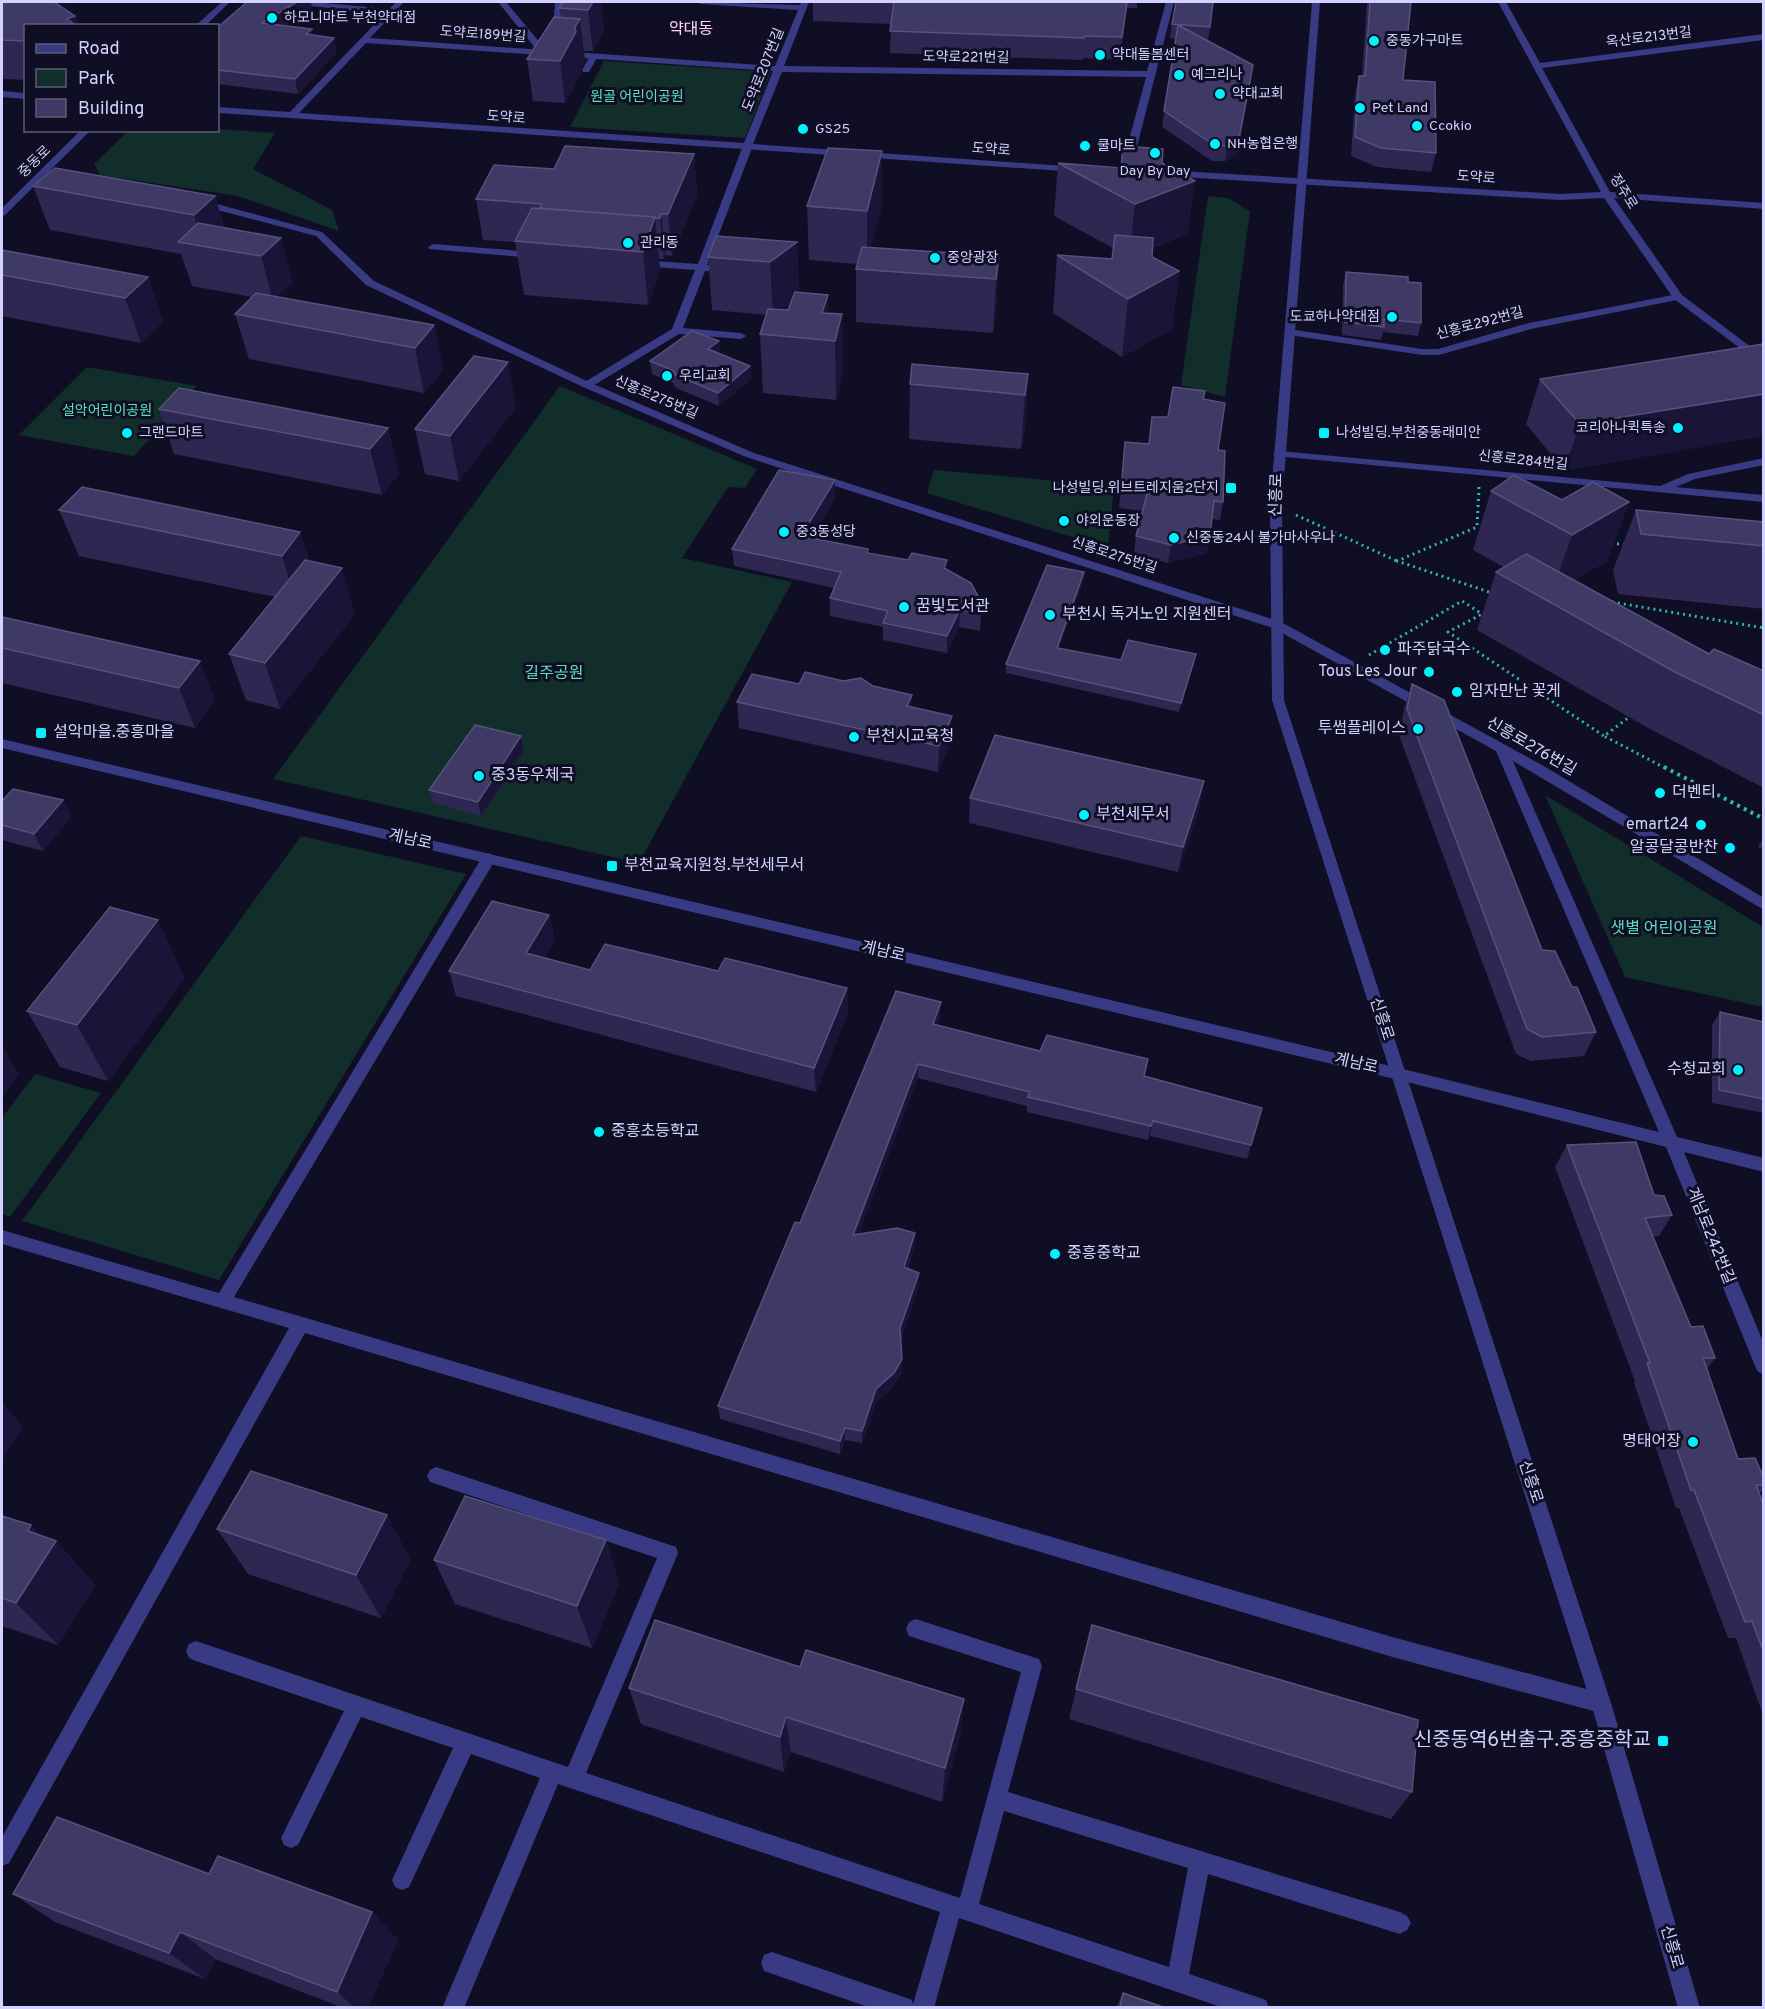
<svg xmlns="http://www.w3.org/2000/svg" width="1765" height="2009" font-family="Overpass,'Noto Sans KR',sans-serif">
	<rect width="100%" height="100%" fill="#100e24"/>
	<path fill="#112e2b" d="M604,61L771,72L745,138L570,127Z
		M218,129L275,133L253,169L332,210L339,231L238,196L100,175L94,164L128,131Z
		M1208,196L1228,198L1250,211L1225,397L1181,385Z
		M87,367L197,386L134,456L19,435Z
		M560,386L757,469L745,488L728,487L682,558L792,582L639,863L273,779Z
		M934,470L1114,486L1108,548L927,493Z
		M1545,795L1763,927V1007L1625,977Z
		M301,836L466,874L219,1280L22,1221Z
		M35,1074L101,1093L10,1217L2,1214V1118Z"/>
	<g fill="none" stroke-linecap="round" stroke-linejoin="round">
		<path stroke="#2db7a6" stroke-width="3" stroke-dasharray="2 4" stroke-linecap="butt" d="M1479,487L1477,527L1397,561L1492,593
			M1296,515L1397,561
			M1611,543L1628,545
			M1612,602L1764,628
			M1486,612L1448,632L1604,736
			M1369,655L1462,601L1482,614
			M1632,715L1604,736L1667,769"/>
		<path stroke="#2db7a6" stroke-width="4" stroke-dasharray="3 4.5" stroke-linecap="butt" d="M1664,767L1764,819"/>
		<path fill="#383a83" fill-rule="evenodd" d="M290,2H313L390,9L394,12L390,15L294,4Z
			M498,2H506L542,45L554,17L555,2H563L562,17L546,54H540Z
			M591,54L598,56L589,72H583L582,70Z
			M747,145L752,148L707,265L727,266L732,269L727,272L705,271L683,328L741,333L746,336L741,339L679,334L591,387H583V383L672,329L695,270L640,266L635,263L640,260L698,264L742,148Z
			M433,244L535,252L540,255L535,258L429,249L428,247Z
			M1678,294L1683,297L1682,299L1531,329L1439,355H1422L1289,335L1284,332L1289,329L1422,349H1438L1529,323Z
			M1279,451L1660,486L1688,474L1764,458V465L1695,479L1676,487L1764,495V502L1275,456L1273,454Z"/>
		<path fill="#383a83" fill-rule="evenodd" d="M489,853L496,858L494,862L234,1297L1396,1638L1601,1693L1608,1696L1611,1703L1608,1710L1601,1713L1396,1658L305,1333L9,1863L2,1866V1837L289,1328L2,1244V1230L219,1293L484,854Z"/>
		<path fill="#383a83" fill-rule="evenodd" d="M396,2H404L370,38L775,66L798,10L701,4L697,2L800,5L801,2H809L784,66L1147,71L1166,2H1174L1132,166L1127,169L1122,166L1146,77L782,72L753,144L1080,167V171L1077,172L218,113V107L290,112ZM366,43L773,71L744,143L299,113Z
			M1498,2H1506L1540,63L1764,34V40L1542,68L1610,192L1764,203V209L1614,198L1682,295L1764,357V366L1674,299L1604,198L1560,200L1163,176L1158,173L1163,170L1560,194L1601,192Z
			M2,91L26,93V99L2,97Z
			M198,199L322,232L374,281L591,383L754,453L1281,622L1542,765L1764,898V910L1513,761L1677,1137L1764,1158V1172L1684,1152L1764,1344V1374L1758,1372L1755,1366L1666,1147L1399,1080L2,748V739L1399,1068L1659,1132L1496,751L1273,628L746,457L583,387L366,285L316,236L195,204L193,202Z
			M436,1467L676,1547L678,1553L586,1773L960,1898L1021,1672L909,1636L906,1629L909,1622L916,1619L1039,1659L1042,1666L1008,1792L1400,1912L1407,1916L1411,1923L1407,1930L1400,1934L1208,1874L1189,1974L1266,2000L1269,2008H1224L959,1918L934,2008H871L764,1971L761,1963L764,1955L772,1952L904,1997L912,2000L913,2004L940,1912L558,1784L464,2008H442L540,1778L471,1754L409,1887L402,1890L395,1887L392,1880L453,1748L361,1717L298,1845L291,1848L284,1845L281,1838L344,1711L196,1661L189,1658L186,1651L189,1644L196,1641L568,1767L657,1558L430,1482L427,1476L430,1470ZM1004,1811L1188,1868L1169,1967L979,1904Z"/>
		<path fill="#383a83" fill-rule="evenodd" d="M222,2H230L205,26H195Z
			M1312,2H1320L1282,505L1284,700L1611,1703L1700,2008H1678L1591,1703L1272,700L1270,505Z
			M81,130H91L5,215L2,216V208Z"/>
	</g>
	<path fill="#2d2752" fill-rule="evenodd" d="M2,2L75,16L79,26H26V80L4,79L2,77Z
		M247,2H311L312,8L284,26L313,35L337,52L298,94L218,84V27Z
		M601,2L604,31L593,51H584L585,60L581,68V73L565,103L533,101L527,59L561,18L559,8Z
		M813,2H1137V8H1127L1120,60L1083,58V60L890,53L891,24L813,21Z
		M1366,2H1411L1403,80L1436,153L1431,172L1377,167L1351,156L1355,94L1359,76H1362L1367,3Z
		M1172,24L1210,27L1208,41L1251,80L1237,155L1225,161H1212L1162,127L1176,39L1170,38Z
		M882,151V205L871,248L999,256L996,309L993,333L856,322V269L857,264L809,260L807,206Z
		M694,154L697,195L672,256L665,255L664,259H659L660,270L648,305L524,295L515,242L483,240L476,199L554,169Z
		M1058,163L1120,168L1162,163L1188,233L1153,248L1152,257L1179,271L1172,329L1122,357L1053,313L1057,255L1112,259L1113,248L1054,216Z
		M33,186L215,196L224,227L293,282L277,297L434,325L443,370L424,393L249,359L235,314L252,297L192,286L181,254L50,230Z
		M797,242L799,292L828,295V313L842,314L843,373L836,400L763,393L760,334L767,315L712,310L708,257ZM792,301L788,310H780Z
		M2,250L148,277L163,321L141,343L2,316Z
		M1346,272L1408,282L1421,323L1418,336L1383,332L1381,340L1342,335L1343,285Z
		M1764,344V436L1564,470L1526,424L1540,379Z
		M720,354L750,366L751,379L719,406L676,388L673,383L652,374L650,361Z
		M1028,374L1025,428L1021,449L909,439L910,384Z
		M1204,399L1218,450L1223,502L1220,520L1212,519L1207,553L1168,563L1134,553L1136,536L1143,511L1119,508L1125,442L1149,444L1168,417Z
		M516,407L459,481L425,474L415,429Z
		M159,409L388,428L399,474L382,495L174,454Z
		M1491,491L1562,500L1629,502L1607,561L1575,580L1709,654L1764,671V788L1650,729L1477,630L1496,572L1503,567L1473,550Z
		M835,498L811,538L868,553L908,560H947V570L981,613L980,631L959,627L947,653L883,640V627L830,616V598L834,588L734,566L732,549Z
		M59,510L300,532L309,561L355,614L280,709L246,700L229,654L275,597L79,556Z
		M1636,510L1764,522V609L1618,594L1613,570Z
		M1084,572L1083,581L1059,648L1121,660L1194,663L1179,712L1006,673V664Z
		M2,617L215,700L195,728L2,683Z
		M799,684L873,686L912,707L951,742L938,772L739,728L737,702Z
		M1412,684L1542,950L1572,987L1596,1032L1584,1056L1531,1061L1516,1054L1399,735L1404,709Z
		M521,736L524,750L481,816L433,803L429,790Z
		M970,798L1200,806L1178,872L969,823Z
		M63,800L71,817L43,851L2,840V801Z
		M1764,836V850L1758,847Z
		M549,915L555,940L544,957L590,970L718,971L847,988L848,1012L816,1092L456,996L449,971Z
		M185,978L108,1081L60,1067L27,1011Z
		M1720,1012L1764,1022V1113L1712,1103V1025Z
		M940,1016L937,1025L1144,1076L1262,1108L1247,1159L1150,1136L1148,1140L1027,1112V1106L918,1078L858,1234L915,1233L914,1247L908,1269L919,1286L901,1339L902,1372L894,1386L876,1402L862,1443L845,1440L840,1454L720,1419L718,1406L800,1223Z
		M1567,1145L1654,1195L1672,1215L1659,1236L1653,1237L1691,1327L1715,1358L1707,1369L1738,1459L1764,1478V1488L1759,1494L1764,1506V1718L1736,1638H1728L1679,1508H1676L1634,1383L1635,1381L1555,1167Z
		M387,1515L410,1560L381,1618L248,1574L217,1529Z
		M2,1516L31,1525L41,1536L56,1541L95,1585L58,1645L2,1626Z
		M606,1540L619,1584L592,1648L455,1604L434,1560Z
		M1092,1625L1412,1792L1391,1819L1069,1719Z
		M800,1667L964,1699L960,1735L942,1802L791,1752L784,1772L641,1724L629,1688Z
		M209,1874L372,1912L398,1940L368,2007H341L215,1959L205,1979L55,1922L13,1894Z
		M1123,1993L1163,2007H1116Z"/>
	<path fill="#1a1538" d="M297,2H311L312,8L265,37L262,23Z
		M593,2H601L604,31L593,51L588,10Z
		M1127,2L1120,60L1122,37Z
		M75,16L79,26H70L67,19Z
		M580,19L585,60L581,68V73L565,103L560,61L575,27Z
		M312,29L315,43L306,34Z
		M334,38L337,52L298,94L295,79Z
		M1253,65L1237,155L1225,161L1228,146Z
		M882,151V205L867,265V211Z
		M694,154L697,195L672,256L668,214Z
		M1195,181L1188,233L1129,257L1135,204Z
		M215,196L227,239L204,247L194,215Z
		M661,214L665,255L664,259L660,218Z
		M655,217L660,270L648,305L643,252Z
		M281,238L293,282L273,301L261,256Z
		M797,242L799,296L773,315L770,262Z
		M999,256L996,309L993,333L996,279Z
		M1179,271L1172,329L1122,357L1128,299Z
		M148,277L163,321L141,343L125,298Z
		M828,295L829,341L822,313Z
		M842,314L843,373L836,400L835,341Z
		M434,325L443,370L424,393L415,348Z
		M719,341L720,354L708,349Z
		M508,362L516,407L459,481L450,436Z
		M750,366L751,379L719,406L718,393Z
		M1028,374L1025,428L1021,449L1025,395Z
		M1764,394V436L1564,470L1580,424Z
		M388,428L399,474L382,495L370,449Z
		M835,480V498L802,554L801,536Z
		M1629,502L1607,561L1551,595L1572,535Z
		M300,532L314,578L296,602L282,556Z
		M1210,535L1207,553L1168,563L1171,545Z
		M947,560V578L944,568Z
		M342,568L355,614L280,709L265,663Z
		M1084,572L1083,581L1056,657L1057,648Z
		M960,610L959,627L947,653V636Z
		M1196,654L1194,663L1179,712L1181,703Z
		M200,661L215,700L195,728L179,688Z
		M912,695V721L907,706Z
		M952,716L951,742L938,772L939,746Z
		M521,736L524,750L481,816L478,802Z
		M1204,781L1200,806L1178,872L1183,847Z
		M63,800L71,817L43,851L34,834Z
		M549,915L555,940L532,977L526,953Z
		M158,920L185,978L108,1081L77,1025Z
		M847,988L848,1012L816,1092L814,1068Z
		M941,1002L940,1016L933,1039V1024Z
		M2,1045L19,1074L2,1097Z
		M918,1064V1078L853,1249V1235Z
		M1153,1121L1150,1136L1148,1140L1151,1126Z
		M915,1233L914,1247L904,1281V1267Z
		M919,1273V1286L900,1342V1328Z
		M902,1359V1372L894,1386L876,1402L862,1443V1431L876,1389Z
		M2,1401L23,1427L2,1459Z
		M845,1428V1440L840,1454V1441Z
		M387,1515L410,1560L381,1618L356,1575Z
		M31,1525L52,1548L56,1541L95,1585L58,1645L16,1603L28,1531Z
		M606,1540L619,1584L592,1648L577,1606Z
		M964,1699L960,1735L942,1802L945,1768Z
		M786,1717L791,1752L784,1772L780,1737Z
		M372,1912L398,1940L368,2007H354L337,1992Z
		M180,1932L215,1959L205,1979L169,1953Z"/>
	<path fill="#3e3965" stroke="#56517d" stroke-width="1.5" d="M2,2H54L75,16L67,19L77,26H26V41L2,40Z
		M247,2H297L262,23L312,29L306,34L334,38L295,79L218,70V27Z
		M563,2H593L588,10L559,8Z
		M877,2H1127L1122,37L1085,36L1084,38L890,31L894,2Z
		M1176,2H1213L1210,27L1172,24Z
		M1370,2H1411L1403,80L1435,82L1436,153L1381,148L1355,137L1359,76H1365Z
		M554,17L580,19L575,27L576,32L560,61L527,59Z
		M1178,25L1253,65L1239,139L1228,146L1214,145L1164,111Z
		M565,146L694,154L668,214H661L660,218H655V217L540,208L542,204L476,199L494,165L554,169Z
		M1123,146L1163,149L1162,163L1195,181L1135,204L1058,163L1121,168Z
		M828,148L882,151L867,211L807,206Z
		M55,168L215,196L194,215L33,186Z
		M532,208L655,217L643,252L515,241Z
		M198,223L281,238L261,256L178,242Z
		M1115,235L1153,238L1152,257L1179,271L1128,299L1057,255L1112,259Z
		M716,236L797,242L770,262L708,257Z
		M862,247L999,256L996,279L856,269Z
		M2,250L148,277L125,298L2,275Z
		M1346,272L1408,277V282L1421,283V323L1384,319V327L1345,322Z
		M795,292L828,295L822,313L842,314L835,341L760,334L768,309L788,310Z
		M256,293L434,325L415,348L235,314Z
		M692,331L719,341L708,349L750,366L718,393L675,375L672,370L650,361Z
		M1764,344V394L1580,424L1540,379Z
		M474,356L508,362L450,436L415,429Z
		M912,364L1028,374L1025,395L910,384Z
		M1173,387L1205,391L1203,399L1225,403L1218,450L1225,451L1223,502L1214,501L1210,535L1171,545L1136,536L1147,494L1121,491L1125,442L1149,444L1152,417H1168Z
		M179,388L388,428L370,449L159,409Z
		M779,470L835,480L801,536L868,549L867,553L908,560L912,553L947,560L944,568L971,583L978,596L981,613L960,610L947,636L883,623L888,611L830,598L841,572L732,549Z
		M1514,475L1562,500L1593,482L1629,502L1572,535L1491,491Z
		M82,487L300,532L282,556L59,510Z
		M1636,510L1764,522V546L1641,534Z
		M1526,554L1709,654L1714,649L1764,671V715L1675,672L1496,572Z
		M305,560L342,568L265,663L229,654Z
		M1047,565L1084,572L1057,648L1121,660L1128,640L1196,654L1181,703L1006,664Z
		M2,617L200,661L179,688L2,648Z
		M805,672L843,681L861,678L873,686L912,695L907,706L952,716L939,746L737,702L752,674L799,684Z
		M1412,684L1444,700L1542,950L1555,951L1572,987H1577L1596,1032L1542,1037L1527,1029L1407,709Z
		M475,725L521,736L478,802L429,790Z
		M995,735L1204,781L1183,847L970,798Z
		M13,789L63,800L34,834L2,825V801Z
		M492,901L549,915L526,953L590,970L605,944L718,971L725,958L847,988L814,1068L449,971Z
		M110,907L158,920L77,1025L27,1011Z
		M896,991L941,1002L933,1024L1040,1051L1047,1035L1148,1059L1144,1076L1262,1108L1251,1145L1153,1121L1151,1126L1028,1097L1030,1092L918,1064L853,1235L897,1228L915,1233L904,1267L919,1273L900,1328L902,1359L894,1373L876,1389L862,1431L845,1428L840,1441L718,1406L795,1222L800,1223Z
		M1720,1012L1764,1022V1099L1719,1090Z
		M1636,1142L1654,1195L1664,1196L1672,1215L1645,1218L1691,1327L1703,1326L1715,1358H1703L1738,1459L1755,1458L1764,1478V1485H1756L1764,1506V1653L1752,1621L1745,1622L1694,1490H1691L1647,1363H1650L1567,1145Z
		M251,1471L387,1515L356,1575L217,1529Z
		M465,1496L606,1540L577,1606L434,1560Z
		M2,1516L31,1525L28,1531L56,1541L16,1603L2,1598Z
		M655,1620L800,1667L806,1650L964,1699L945,1768L786,1717L780,1737L629,1688Z
		M1092,1625L1418,1720L1412,1792L1076,1689Z
		M57,1817L209,1874L218,1856L372,1912L337,1992L180,1932L169,1953L13,1894Z
		M1123,1993L1163,2007H1120Z"/>
	<g fill="#00f2fc" stroke="#100e24" stroke-width="2">
		<circle cx="272" cy="18" r="6"/>
		<circle cx="1374" cy="41" r="6"/>
		<circle cx="1100" cy="55" r="6"/>
		<circle cx="1179" cy="75" r="6"/>
		<circle cx="1220" cy="94" r="6"/>
		<circle cx="1360" cy="108" r="6"/>
		<circle cx="1417" cy="126" r="6"/>
		<circle cx="803" cy="129" r="6"/>
		<circle cx="1215" cy="144" r="6"/>
		<circle cx="1085" cy="146" r="6"/>
		<circle cx="1155" cy="153" r="6"/>
		<circle cx="628" cy="243" r="6"/>
		<circle cx="935" cy="258" r="6"/>
		<circle cx="1392" cy="317" r="6"/>
		<circle cx="667" cy="376" r="6"/>
		<circle cx="1678" cy="428" r="6"/>
		<circle cx="127" cy="433" r="6"/>
		<rect x="1318" y="427" width="12" height="12" rx="3"/>
		<rect x="1225" y="482" width="12" height="12" rx="3"/>
		<circle cx="1064" cy="521" r="6"/>
		<circle cx="784" cy="532" r="6"/>
		<circle cx="1174" cy="538" r="6"/>
		<circle cx="904" cy="607" r="6"/>
		<circle cx="1050" cy="615" r="6"/>
		<circle cx="1385" cy="650" r="6"/>
		<circle cx="1429" cy="672" r="6"/>
		<circle cx="1457" cy="692" r="6"/>
		<circle cx="1418" cy="729" r="6"/>
		<rect x="35" y="727" width="12" height="12" rx="3"/>
		<circle cx="854" cy="737" r="6"/>
		<circle cx="479" cy="776" r="6"/>
		<circle cx="1660" cy="793" r="6"/>
		<circle cx="1084" cy="815" r="6"/>
		<circle cx="1701" cy="825" r="6"/>
		<circle cx="1730" cy="848" r="6"/>
		<rect x="606" y="860" width="12" height="12" rx="3"/>
		<circle cx="1738" cy="1070" r="6"/>
		<circle cx="599" cy="1132" r="6"/>
		<circle cx="1055" cy="1254" r="6"/>
		<circle cx="1693" cy="1442" r="6"/>
		<rect x="1657" y="1735" width="12" height="12" rx="3"/>
	</g>
	<g text-anchor="middle" dominant-baseline="central" stroke-width="6" stroke-linejoin="round" paint-order="stroke">
		<g font-size="14" fill="#d3d1ff" stroke="#100e24" text-anchor="start">
			<text x="284" y="18">하모니마트 부천약대점</text>
			<text x="1386" y="41">중동가구마트</text>
			<text x="1112" y="55">약대돌봄센터</text>
			<text x="1191" y="75">예그리나</text>
			<text x="1232" y="94">약대교회</text>
			<text x="1372" y="108">Pet Land</text>
			<text x="1429" y="126">Ccokio</text>
			<text x="815" y="129">GS25</text>
			<text x="1227" y="144">NH농협은행</text>
			<text x="1097" y="146">쿨마트</text>
			<text x="1155" y="171" text-anchor="middle">Day By Day</text>
			<text x="640" y="243">관리동</text>
			<text x="947" y="258">중앙광장</text>
			<text x="1380" y="317" text-anchor="end">도쿄하나약대점</text>
			<text x="679" y="376">우리교회</text>
			<text x="1666" y="428" text-anchor="end">코리아나퀵특송</text>
			<text x="139" y="433">그랜드마트</text>
			<text x="1336" y="433">나성빌딩.부천중동래미안</text>
			<text x="1219" y="488" text-anchor="end">나성빌딩.위브트레지움2단지</text>
			<text x="1076" y="521">야외운동장</text>
			<text x="796" y="532">중3동성당</text>
			<text x="1186" y="538">신중동24시 불가마사우나</text>
		</g>
		<g font-size="14" fill="#d3d1ff" stroke="#100e24">
			<text transform="translate(483 35) rotate(4)">도약로189번길</text>
			<text transform="translate(1649 38) rotate(-7)">옥산로213번길</text>
			<text transform="translate(966 58) rotate(1)">도약로221번길</text>
			<text transform="translate(764 70) rotate(-68)">도약로207번길</text>
			<text transform="translate(506 118) rotate(4)">도약로</text>
			<text transform="translate(991 150) rotate(4)">도약로</text>
			<text transform="translate(35 162) rotate(-44)">중동로</text>
			<text transform="translate(1476 178) rotate(4)">도약로</text>
			<text transform="translate(1623 192) rotate(58)">정주로</text>
			<text transform="translate(1480 324) rotate(-15)">신흥로292번길</text>
			<text transform="translate(656 398) rotate(23)">신흥로275번길</text>
			<text transform="translate(1523 461) rotate(6)">신흥로284번길</text>
			<text transform="translate(1114 556) rotate(18)">신흥로275번길</text>
		</g>
		<g font-size="14" fill="#5be1b7" stroke="#100e24">
			<text x="637" y="97">원골 어린이공원</text>
			<text x="107" y="411">설악어린이공원</text>
		</g>
		<g font-size="16" fill="#ffd3f2" stroke="#100e24">
			<text x="691" y="30">약대동</text>
		</g>
		<g font-size="16" fill="#d3d1ff" stroke="#100e24">
			<text transform="translate(1277 495) rotate(-88)">신흥로</text>
			<text transform="translate(1531 747) rotate(30)">신흥로276번길</text>
			<text transform="translate(410 840) rotate(13)">계남로</text>
			<text transform="translate(883 952) rotate(13)">계남로</text>
			<text transform="translate(1381 1019) rotate(72)">신흥로</text>
			<text transform="translate(1356 1064) rotate(13)">계남로</text>
			<text transform="translate(1710 1236) rotate(68)">계남로242번길</text>
			<text transform="translate(1530 1482) rotate(72)">신흥로</text>
			<text transform="translate(1671 1947) rotate(74)">신흥로</text>
		</g>
		<g font-size="16" fill="#d3d1ff" stroke="#100e24" text-anchor="start">
			<text x="916" y="607">꿈빛도서관</text>
			<text x="1062" y="615">부천시 독거노인 지원센터</text>
			<text x="1397" y="650">파주닭국수</text>
			<text x="1417" y="672" text-anchor="end">Tous Les Jour</text>
			<text x="1469" y="692">임자만난 꽃게</text>
			<text x="1406" y="729" text-anchor="end">투썸플레이스</text>
			<text x="53" y="733">설악마을.중흥마을</text>
			<text x="866" y="737">부천시교육청</text>
			<text x="491" y="776">중3동우체국</text>
			<text x="1672" y="793">더벤티</text>
			<text x="1096" y="815">부천세무서</text>
			<text x="1689" y="825" text-anchor="end">emart24</text>
			<text x="1718" y="848" text-anchor="end">알콩달콩반찬</text>
			<text x="624" y="866">부천교육지원청.부천세무서</text>
			<text x="1726" y="1070" text-anchor="end">수청교회</text>
			<text x="611" y="1132">중흥초등학교</text>
			<text x="1067" y="1254">중흥중학교</text>
			<text x="1681" y="1442" text-anchor="end">명태어장</text>
		</g>
		<g font-size="16" fill="#5be1b7" stroke="#100e24">
			<text x="554" y="674">길주공원</text>
			<text x="1664" y="929">샛별 어린이공원</text>
		</g>
		<g font-size="20" fill="#d3d1ff" stroke="#100e24" text-anchor="end">
			<text x="1651" y="1741">신중동역6번출구.중흥중학교</text>
		</g>
	</g>
	<rect width="1765" height="2009" fill="none" stroke="#d3d1ff" stroke-width="6"/>
	<rect x="24" y="24" width="195" height="108" fill="#100e24" stroke="#5e5c7c" stroke-width="1.5"/>
	<rect x="36" y="44" width="30" height="9" fill="#383a83" stroke="#5e5c7c" stroke-width="1.5"/>
	<text x="78" y="54" font-size="18" fill="#d3d1ff">Road</text>
	<rect x="36" y="69" width="30" height="18" fill="#112e2b" stroke="#5e5c7c" stroke-width="1.5"/>
	<text x="78" y="84" font-size="18" fill="#d3d1ff">Park</text>
	<rect x="36" y="99" width="30" height="18" fill="#3e3965" stroke="#5e5c7c" stroke-width="1.5"/>
	<text x="78" y="114" font-size="18" fill="#d3d1ff">Building</text>
</svg>
